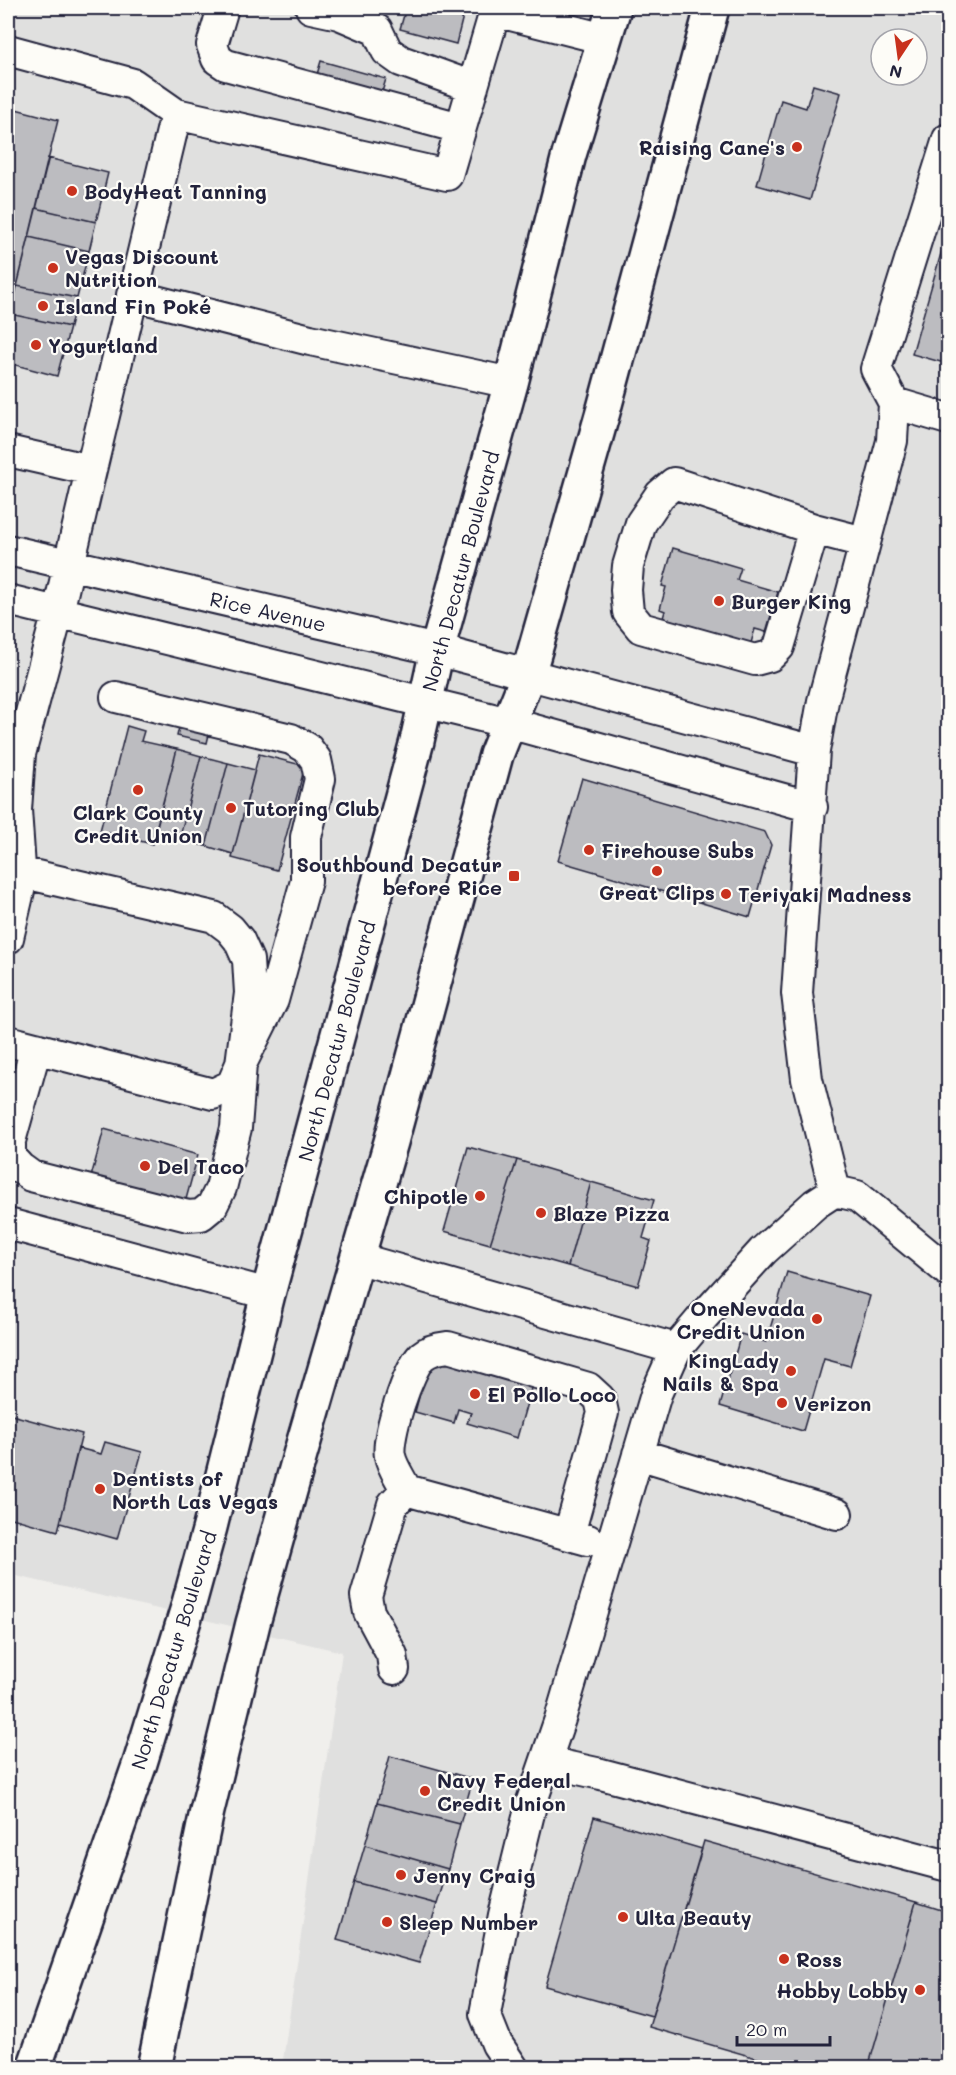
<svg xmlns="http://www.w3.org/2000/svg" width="956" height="2075" font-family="Mali,sans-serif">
	<rect width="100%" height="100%" fill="#f0efec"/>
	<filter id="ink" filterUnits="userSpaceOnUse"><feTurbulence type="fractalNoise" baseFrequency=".0167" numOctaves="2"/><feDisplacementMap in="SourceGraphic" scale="12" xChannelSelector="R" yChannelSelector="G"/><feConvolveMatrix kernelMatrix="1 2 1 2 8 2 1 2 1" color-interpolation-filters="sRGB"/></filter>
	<g filter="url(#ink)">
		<path fill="#e0e0df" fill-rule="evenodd" d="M8,8H948V2067H282L342,1652L8,1574ZM881,39H917V75H881Z"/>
		<path fill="#bcbcc0" stroke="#22223b" stroke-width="1.5" d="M406,8H465L456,44L400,29Z
			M321,61L386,79L382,92L414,101L406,129L309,101Z
			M813,85L841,93L810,200L757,185L781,100L806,108Z
			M8,107L58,120L8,323Z
			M48,158L108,173L96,222L36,208Z
			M36,208L96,222L89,251L29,237Z
			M948,229V364L912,354Z
			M29,237L89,251L77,298L17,286Z
			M17,286L77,298L70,327L10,314Z
			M10,314L70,327L57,376L8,363V323Z
			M673,548L741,568L737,580L778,592L766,632L755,629L751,643L663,618L665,611L660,609L666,587L662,586Z
			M181,719L211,726L207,743L177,736Z
			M127,726L144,731L141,741L177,749L152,844L100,831Z
			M177,749L201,756L179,840L155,834Z
			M259,754L305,766L277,870L232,858Z
			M201,756L228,763L206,846L179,840Z
			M228,763L255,770L233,854L206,846Z
			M582,778L765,832L771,845L750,917L558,861Z
			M104,1129L198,1155L185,1203L91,1177Z
			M468,1147L517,1160L490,1244L444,1231Z
			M517,1160L591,1182L568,1266L490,1244Z
			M591,1182L654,1200L643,1238L651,1241L638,1286L568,1266Z
			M787,1272L870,1296L850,1366L824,1359L803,1431L720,1406L741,1334L766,1342Z
			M430,1357L534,1378L517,1438L467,1423L471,1413L458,1409L454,1423L415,1412Z
			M8,1414L82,1434L58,1531L8,1517Z
			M105,1442L142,1452L117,1539L60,1523L78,1448L101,1454Z
			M390,1756L473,1779L460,1824L377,1803Z
			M377,1803L460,1824L448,1869L365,1845Z
			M594,1817L702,1849L652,2016L545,1986Z
			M704,1841L916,1902L868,2068H758L760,2059L649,2027Z
			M365,1845L448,1869L437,1904L354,1882Z
			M354,1882L437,1904L419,1963L337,1940Z
			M916,1902L948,1912V2068H868Z"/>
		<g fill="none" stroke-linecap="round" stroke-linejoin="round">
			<g stroke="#22223b" stroke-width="34">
				<path id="minor" d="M223,8L212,45L217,59L226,65L460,128
					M311,8L339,14L377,30L387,51L401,61L473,87
					M495,11L605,39
					M8,50L133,84L176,114L447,175L496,8
					M132,295L310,340L511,383
					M894,403L948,419
					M8,451L91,470L176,114
					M814,529L779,647L770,656L755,660L641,628L628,612L626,590L628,566L641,523L660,495L674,483L814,529L864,542
					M8,550L437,650L814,751
					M8,600L509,723L812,807
					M20,872L214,917L230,929L239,940L248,960L250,993L241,1064L236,1128L221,1188L212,1206L201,1215L188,1216L31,1176L20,1168L10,1157V1141L36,1048
					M8,938L21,882L16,810L20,754L58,612L91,470
					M8,1041L213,1094L232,1085L241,1064L273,1000L306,881V837L320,779L316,760L307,748L291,739L116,697
					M835,1191L807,1079L797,993L814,751L823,701L892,441L894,403L876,369L948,139
					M8,1224L268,1294
					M357,1258L676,1349
					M638,1454L837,1514
					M406,1490C401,1479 392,1467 390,1456C386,1437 408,1370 422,1356C429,1350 439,1348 448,1347L588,1388L600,1399L603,1413L569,1534
					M394,1669L392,1655L369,1612L366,1596L393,1504L406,1490L588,1540
					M546,1762L601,1774L948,1866
					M513,2068L497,2044L485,2014L504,1915L532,1801L560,1719L656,1394L676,1349L703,1317L763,1251L815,1204L835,1191L857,1196L948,1271"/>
			</g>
			<g stroke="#22223b" stroke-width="38">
				<path id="major" d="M34,2068L140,1763L188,1607L210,1527L268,1294L417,741L437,650L511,383L569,155L614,8
					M154,2068L207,1811L253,1623L300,1455L391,1142L496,755L528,675L603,412L712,8"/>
			</g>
			<use href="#minor" stroke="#fdfcf7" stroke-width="30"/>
			<use href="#major" stroke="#fdfcf7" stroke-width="33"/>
		</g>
	</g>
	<g fill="#c8321e" stroke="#fdfcf7" stroke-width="2">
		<circle cx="797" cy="147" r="6"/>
		<circle cx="72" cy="191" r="6"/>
		<circle cx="53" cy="268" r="6"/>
		<circle cx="43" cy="306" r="6"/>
		<circle cx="36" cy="345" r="6"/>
		<circle cx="719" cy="601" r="6"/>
		<circle cx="138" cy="790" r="6"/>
		<circle cx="231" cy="808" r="6"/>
		<circle cx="589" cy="850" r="6"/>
		<circle cx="657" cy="871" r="6"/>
		<rect x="508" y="870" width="12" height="12" rx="3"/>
		<circle cx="726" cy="894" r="6"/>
		<circle cx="145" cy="1166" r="6"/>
		<circle cx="480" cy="1196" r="6"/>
		<circle cx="541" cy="1213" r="6"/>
		<circle cx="817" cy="1319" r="6"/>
		<circle cx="791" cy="1371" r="6"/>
		<circle cx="475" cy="1394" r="6"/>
		<circle cx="782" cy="1403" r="6"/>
		<circle cx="100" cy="1489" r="6"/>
		<circle cx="425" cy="1791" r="6"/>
		<circle cx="401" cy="1875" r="6"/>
		<circle cx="623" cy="1917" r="6"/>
		<circle cx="387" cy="1922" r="6"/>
		<circle cx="784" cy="1959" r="6"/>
		<circle cx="920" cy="1990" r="6"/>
	</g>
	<g text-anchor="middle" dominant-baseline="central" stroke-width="4.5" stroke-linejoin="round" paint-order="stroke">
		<g font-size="20" font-weight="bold" fill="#22223b" stroke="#fdfcf7" text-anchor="start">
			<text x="785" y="147" text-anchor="end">Raising Cane's</text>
			<text x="84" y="191">BodyHeat Tanning</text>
			<text x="65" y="256">Vegas Discount<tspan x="65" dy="23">Nutrition</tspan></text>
			<text x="55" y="306">Island Fin Poké</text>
			<text x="48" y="345">Yogurtland</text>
			<text x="731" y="601">Burger King</text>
			<text x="243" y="808">Tutoring Club</text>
			<text x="138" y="812" text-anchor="middle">Clark County<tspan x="138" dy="23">Credit Union</tspan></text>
			<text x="601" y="850">Firehouse Subs</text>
			<text x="502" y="864" text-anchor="end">Southbound Decatur<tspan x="502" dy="23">before Rice</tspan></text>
			<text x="657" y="892" text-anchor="middle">Great Clips</text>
			<text x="738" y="894">Teriyaki Madness</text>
			<text x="157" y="1166">Del Taco</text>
			<text x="468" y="1196" text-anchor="end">Chipotle</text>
			<text x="553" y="1213">Blaze Pizza</text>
			<text x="805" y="1308" text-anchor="end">OneNevada<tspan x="805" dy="23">Credit Union</tspan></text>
			<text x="779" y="1360" text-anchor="end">KingLady<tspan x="779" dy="23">Nails &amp; Spa</tspan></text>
			<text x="487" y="1394">El Pollo Loco</text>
			<text x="794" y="1403">Verizon</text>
			<text x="112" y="1478">Dentists of<tspan x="112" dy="23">North Las Vegas</tspan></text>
			<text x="437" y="1780">Navy Federal<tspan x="437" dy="23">Credit Union</tspan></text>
			<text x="413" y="1875">Jenny Craig</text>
			<text x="635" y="1917">Ulta Beauty</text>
			<text x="399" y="1922">Sleep Number</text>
			<text x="796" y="1959">Ross</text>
			<text x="908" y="1990" text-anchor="end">Hobby Lobby</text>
		</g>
		<g font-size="20" fill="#22223b" stroke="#fdfcf7">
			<text transform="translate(460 571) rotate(-75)">North Decatur Boulevard</text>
			<text transform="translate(268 611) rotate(13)">Rice Avenue</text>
			<text transform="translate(336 1041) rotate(-75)">North Decatur Boulevard</text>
			<text transform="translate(173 1650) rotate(-73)">North Decatur Boulevard</text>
		</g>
	</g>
	<rect width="956" height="2075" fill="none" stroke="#fdfcf7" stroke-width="30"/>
	<rect x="15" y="15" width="926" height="2045" fill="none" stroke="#22223b" stroke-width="2" filter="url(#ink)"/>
	<g transform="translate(899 57) rotate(193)"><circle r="28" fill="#fdfcf7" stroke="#a5a5ac" stroke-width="1.5"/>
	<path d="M0-4.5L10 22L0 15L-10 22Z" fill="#c8321e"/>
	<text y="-9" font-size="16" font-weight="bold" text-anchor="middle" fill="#22223b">N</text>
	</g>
	<path d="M737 2036v9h93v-9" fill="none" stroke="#22223b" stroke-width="3"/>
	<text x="746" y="2036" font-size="18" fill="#22223b" stroke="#fdfcf7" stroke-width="4.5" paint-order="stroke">20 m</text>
</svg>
